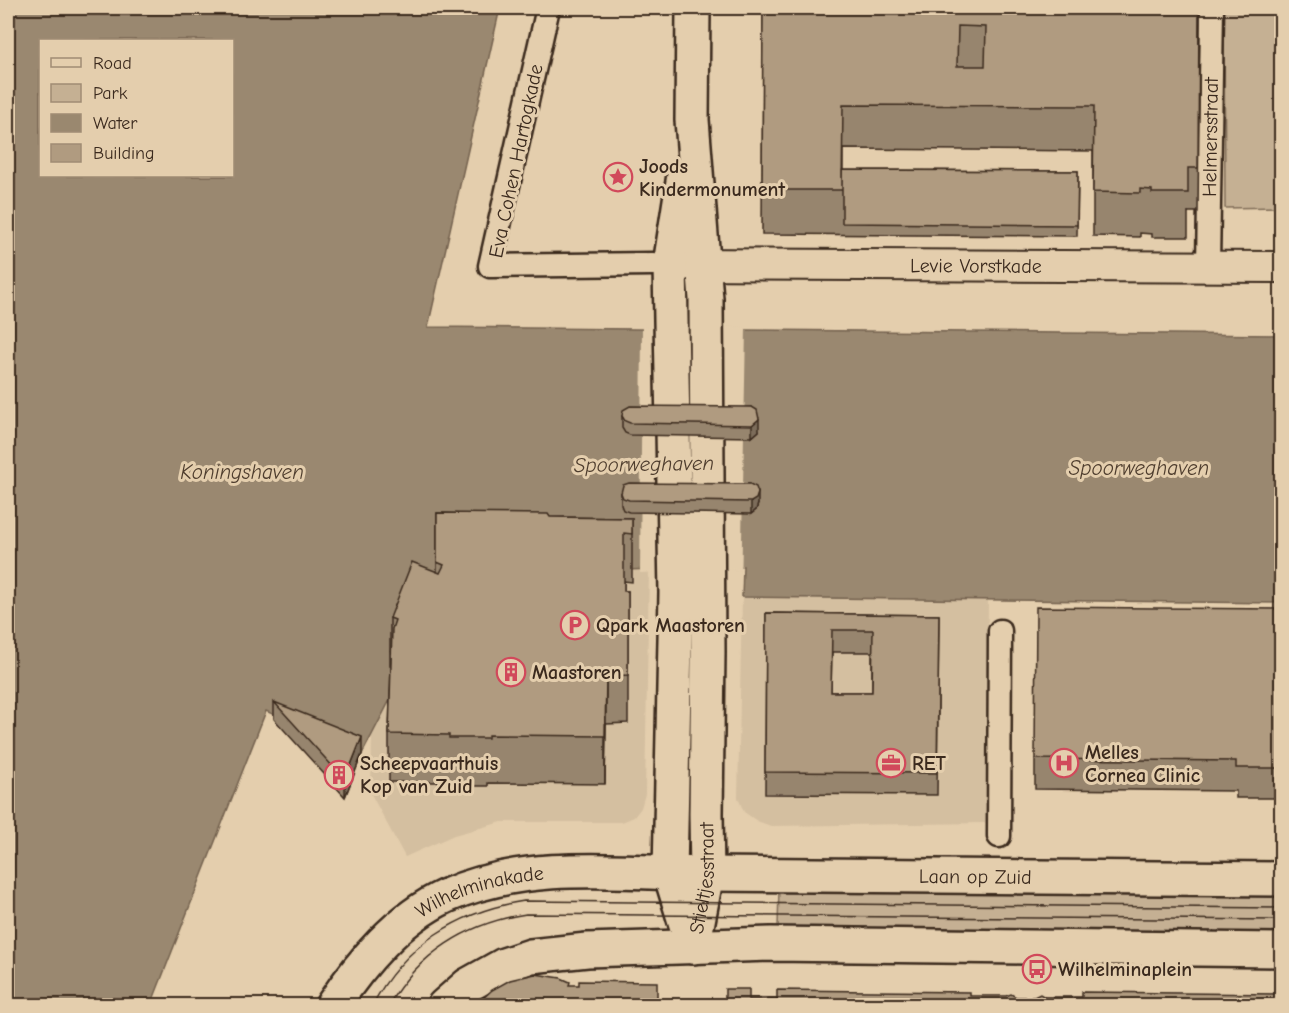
<svg xmlns="http://www.w3.org/2000/svg" width="1289" height="1013" font-family="'Comic Neue',sans-serif">
	<rect width="100%" height="100%" fill="#e4cead"/>
	<filter id="ink" filterUnits="userSpaceOnUse"><feTurbulence type="fractalNoise" baseFrequency=".0167" numOctaves="2"/><feDisplacementMap in="SourceGraphic" scale="12" xChannelSelector="R" yChannelSelector="G"/><feConvolveMatrix kernelMatrix="1 2 1 2 8 2 1 2 1" color-interpolation-filters="sRGB"/></filter>
	<g filter="url(#ink)">
		<path fill="#d4bfa0" d="M649,570L645,794L641,808L634,817L622,822H502L454,835L405,857L371,794L372,735L453,576Z
			M742,597L988,600L986,823L771,826L757,821L744,812L738,798Z"/>
		<path fill="#c5b093" stroke="#806d58" stroke-width="1.5" d="M1224,8H1281V207L1225,208Z
			M779,888L1281,890V938L778,928Z"/>
		<path fill="#9a886f" stroke="#74624f" stroke-width="1.5" fill-rule="evenodd" d="M8,8H500L428,327L1281,335V603L742,597L743,566L454,576L362,754L266,711L151,1005H8ZM40,40H232V176H40Z"/>
		<path fill="#e4cead" d="M642,327L746,328L741,594V569L640,573Z"/>
		<g fill="none" stroke-linecap="round" stroke-linejoin="round">
			<g stroke="#3b2a1e" stroke-width="27">
				<g id="pedestrian">
					<path d="M548,8L490,266L653,264"/>
					<path id="s1" d="M1208,266L1212,8"/>
					<path d="M999,836L1000,631"/>
				</g>
			</g>
			<g stroke="#3b2a1e" stroke-width="34">
				<g id="minor">
					<path id="s2" d="M679,264L1282,267"/>
				</g>
			</g>
			<g stroke="#3b2a1e" stroke-width="38">
				<g id="tertiary">
					<path d="M684,175L670,265L676,593L670,873L691,941"/>
					<path id="s3" d="M693,947L707,874L706,814L708,652L706,299L692,120L693,8"/>
				</g>
			</g>
			<g stroke="#3b2a1e" stroke-width="38">
				<g id="secondary">
					<path id="s4" d="M332,1006C361,963 398,918 446,896C527,860 621,872 707,874L1282,879"/>
					<path d="M444,1006L468,985L504,965L531,956L587,950L771,944L1282,950"/>
				</g>
			</g>
			<use href="#pedestrian" stroke="#e4cead" stroke-width="22"/>
			<use href="#minor" stroke="#e4cead" stroke-width="30"/>
			<use href="#tertiary" stroke="#e4cead" stroke-width="33"/>
			<use href="#secondary" stroke="#e4cead" stroke-width="33"/>
			<path stroke="#3b2a1e" stroke-width="1.5" d="M372,1006C403,946 458,911 524,901L1282,908
				M388,1006C418,954 467,923 526,914L1282,920"/>
		</g>
		<path fill="#97856e" stroke="#3b2a1e" stroke-width="1.5" fill-rule="evenodd" d="M763,8H1200L1198,212H1188V237H1152V234L1140,233V237L1093,236V151L843,149V170L1078,171L1077,236L762,234Z
			M752,407L759,431L752,437L630,435L625,433L622,428V416Z
			M750,484L758,504L756,510L751,514L629,512L623,510L621,505V493Z
			M437,513L550,517L632,518V582L624,581V591H628V723L606,724L605,784L488,783V786H449V782H389V734L391,666H390V618L437,572Z
			M1281,609V798H1236V791L1035,789V759Z
			M766,613L939,615L937,795L765,794ZM832,652H872V692H831Z
			M274,702L362,754L345,797L274,719Z"/>
		<path fill="#7b6c5a" stroke="#3b2a1e" stroke-width="1.5" d="M759,419V431L752,437V425Z
			M758,493V504L756,510L751,514V502Z
			M606,676V724L605,784V736Z
			M362,737V754L345,797V780Z"/>
		<path fill="#b09b80" stroke="#3b2a1e" stroke-width="1.5" fill-rule="evenodd" d="M763,8H1199L1198,168H1188V193H1152V190L1140,189V193L1093,192L1094,106L843,105L842,190H762ZM958,26L986,27L985,66H957Z
			M842,170L1078,171L1077,225L842,223Z
			M630,406L752,407L757,410L759,419L752,425L630,423L625,421L622,416L623,410Z
			M629,483L750,484L756,487L758,493L756,499L751,502L629,500L623,498L621,493L623,485Z
			M437,513L548,514L550,517L632,518V534L624,533V591H628V675L606,676L605,736L488,735V738H449V735L389,734L392,629L395,620L390,618L412,562L440,573L444,565L437,562Z
			M1036,607L1281,609V768H1236V761L1035,759Z
			M766,613L939,615L937,773L765,772ZM832,630H873L872,692H831Z
			M274,702L362,737L345,780Z
			M535,974L561,978L570,982L569,985H579V981L657,982V1005H477L479,1002L492,990L510,980Z
			M725,989H749V999H777V990L970,992V996H1006L1011,994L1016,997H1034L1040,994L1045,997H1082V992L1281,994V1005H725Z"/>
	</g>
	<defs>
		<g id="sight-ring" transform="scale(1.5)"><circle r="9.5" fill="#e4cead" stroke="#d1495b" stroke-width="1.5"/><path d="M0-6L1.8-2.2L6-1.7L2.9 1.2L3.7 5.4L0 3.3L-3.7 5.4L-2.9 1.2L-6-1.7L-1.8-2.2Z" fill="#d1495b"/></g>
		<g id="parking-ring" transform="scale(1.5)"><circle r="9.5" fill="#e4cead" stroke="#d1495b" stroke-width="1.5"/><path d="M-3.5-5.5H1a3.5 3.5 0 0 1 0 7H-1V5.5H-3.5ZM-1-3.4V-.6H.8a1.4 1.4 0 0 0 0-2.8Z" fill="#d1495b"/></g>
		<g id="building-ring" transform="scale(1.5)"><circle r="9.5" fill="#e4cead" stroke="#d1495b" stroke-width="1.5"/><path d="M-4-6H4V6H1V3H-1V6H-4ZM-2.5-4.3h1.7v1.8h-1.7ZM.8-4.3h1.7v1.8H.8ZM-2.5-1h1.7V.8h-1.7ZM.8-1h1.7V.8H.8Z" fill="#d1495b"/></g>
		<g id="office-ring" transform="scale(1.5)"><circle r="9.5" fill="#e4cead" stroke="#d1495b" stroke-width="1.5"/><path d="M-6-3h4V-5.5h4V-3h4V5H-6ZM-1-4.5V-3h2v-1.5ZM-6 0V1H6V0Z" fill="#d1495b"/></g>
		<g id="hospital-ring" transform="scale(1.5)"><circle r="9.5" fill="#e4cead" stroke="#d1495b" stroke-width="1.5"/><path d="M-5-5h3v3.5h4V-5h3V5h-3V1.5h-4V5h-3Z" fill="#d1495b"/></g>
		<g id="bus-ring" transform="scale(1.5)"><circle r="9.5" fill="#e4cead" stroke="#d1495b" stroke-width="1.5"/><path d="M-5-6H5V4H4V6H2V4H-2V6H-4V4H-5ZM-3.5-4V0h7V-4ZM-3.5 1.2v1.5H-2V1.2ZM2 1.2v1.5H3.5V1.2Z" fill="#d1495b"/></g>
	</defs>
	<g fill-rule="evenodd">
		<use href="#sight-ring" x="618" y="177"/>
		<use href="#parking-ring" x="575" y="625"/>
		<use href="#building-ring" x="511" y="672"/>
		<use href="#office-ring" x="891" y="763"/>
		<use href="#hospital-ring" x="1064" y="763"/>
		<use href="#building-ring" x="339" y="775"/>
		<use href="#bus-ring" x="1037" y="969"/>
	</g>
	<g text-anchor="middle" dominant-baseline="central" stroke-width="6" stroke-linejoin="round" paint-order="stroke">
		<g font-size="20" fill="#3b2a1e" stroke="#e4cead">
			<text stroke="none"><textPath href="#s1" startOffset="129">Helmersstraat</textPath></text>
			<text transform="translate(516 161) rotate(-78)">Eva Cohen Hartogkade</text>
			<text stroke="none"><textPath href="#s2" startOffset="297">Levie Vorstkade</textPath></text>
			<text stroke="none"><textPath href="#s4" startOffset="693">Laan op Zuid</textPath></text>
			<text stroke="none"><textPath href="#s3" startOffset="70">Stieltjesstraat</textPath></text>
			<text stroke="none"><textPath href="#s4" startOffset="194">Wilhelminakade</textPath></text>
		</g>
		<g font-size="20" font-weight="bold" fill="#3b2a1e" stroke="#e4cead" text-anchor="start">
			<text x="639" y="166">Joods<tspan x="639" dy="23">Kindermonument</tspan></text>
			<text x="596" y="625">Qpark Maastoren</text>
			<text x="532" y="672">Maastoren</text>
			<text x="1085" y="752">Melles<tspan x="1085" dy="23">Cornea Clinic</tspan></text>
			<text x="360" y="763">Scheepvaarthuis<tspan x="360" dy="23">Kop van Zuid</tspan></text>
			<text x="912" y="763">RET</text>
			<text x="1058" y="969">Wilhelminaplein</text>
		</g>
		<g font-size="21" font-style="italic" fill="#4e3d2e" stroke="#e4cead">
			<text transform="translate(644 464) rotate(-1)">Spoorweghaven</text>
			<text x="1139" y="468">Spoorweghaven</text>
			<text x="242" y="472">Koningshaven</text>
		</g>
	</g>
	<rect width="1289" height="1013" fill="none" stroke="#e4cead" stroke-width="30"/>
	<rect x="15" y="15" width="1259" height="983" fill="none" stroke="#3b2a1e" stroke-width="2" filter="url(#ink)"/>
	<rect x="39" y="39" width="195" height="138" fill="#e4cead" stroke="#a08c74" stroke-width="1.5"/>
	<rect x="51" y="58" width="30" height="9" fill="#e4cead" stroke="#a08c74" stroke-width="1.5"/>
	<text x="93" y="69" font-size="18" fill="#3b2a1e">Road</text>
	<rect x="51" y="84" width="30" height="18" fill="#c5b093" stroke="#a08c74" stroke-width="1.5"/>
	<text x="93" y="99" font-size="18" fill="#3b2a1e">Park</text>
	<rect x="51" y="114" width="30" height="18" fill="#9a886f" stroke="#a08c74" stroke-width="1.5"/>
	<text x="93" y="129" font-size="18" fill="#3b2a1e">Water</text>
	<rect x="51" y="144" width="30" height="18" fill="#b09b80" stroke="#a08c74" stroke-width="1.5"/>
	<text x="93" y="159" font-size="18" fill="#3b2a1e">Building</text>
</svg>
